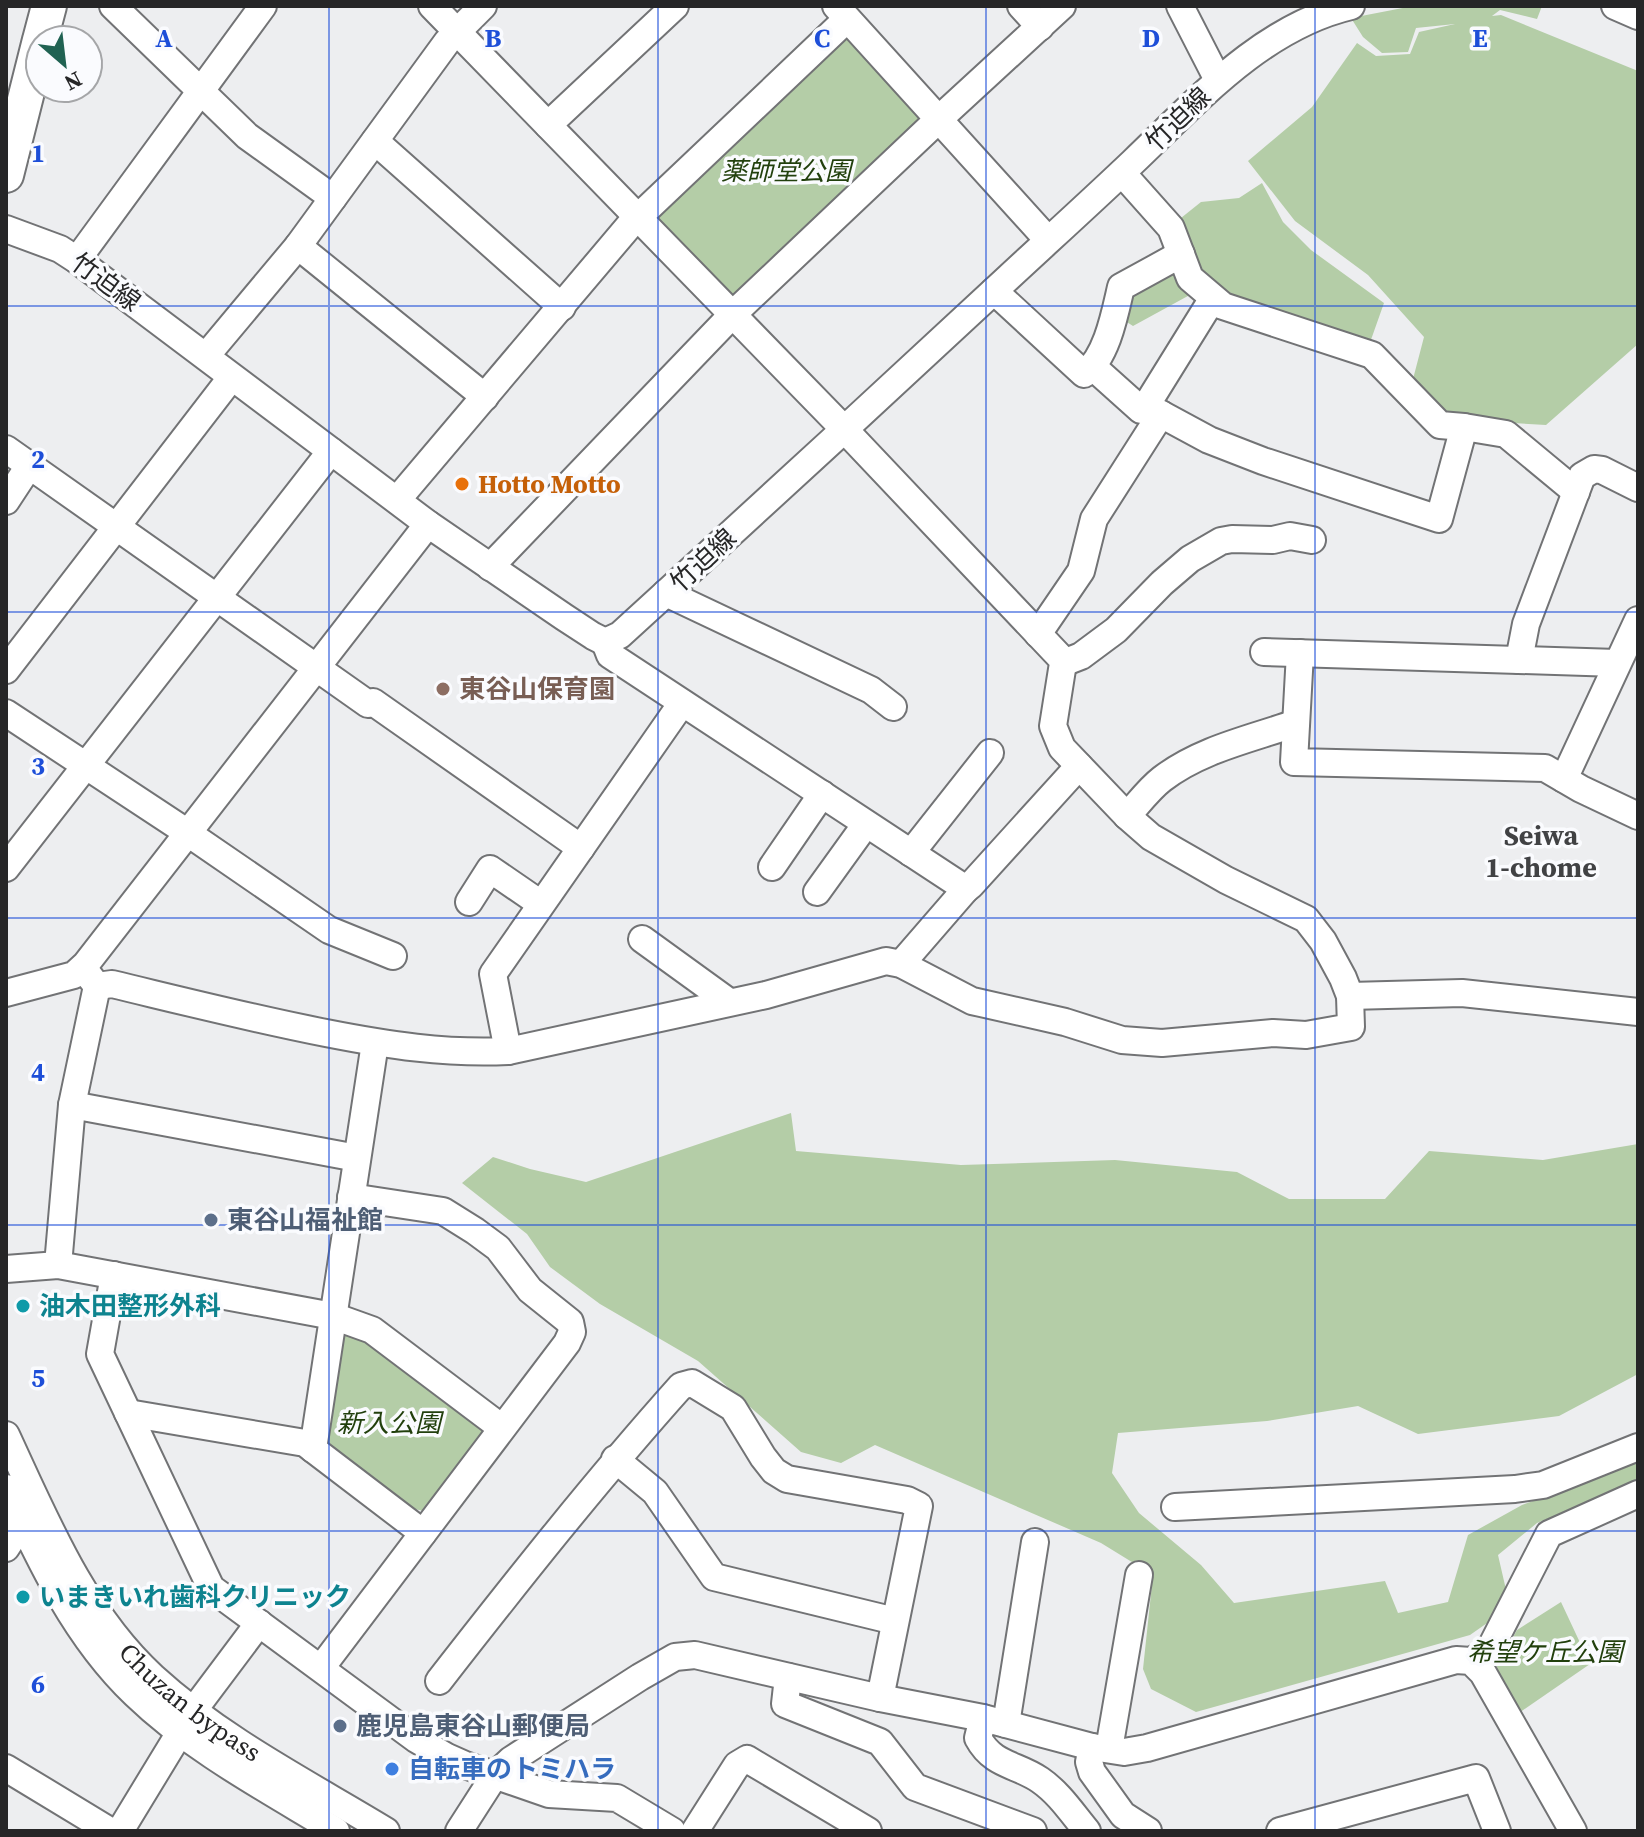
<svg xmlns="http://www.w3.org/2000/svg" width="1644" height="1837" font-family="'Source Serif 4','Noto Sans JP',serif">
	<rect width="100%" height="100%" fill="#edeef0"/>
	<path fill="#b4cda7" d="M1413,6H1542L1537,19L1500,10L1492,16L1501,15L1638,71V344L1546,425L1441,419L1413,379L1424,337L1368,275L1295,221L1248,161L1312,107L1357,43L1376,56L1410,54L1419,32L1455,24L1416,28L1408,52L1382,53L1363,37L1351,18Z
		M852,36L925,117L738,296L729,299L655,221V211L844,37Z
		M1262,183L1283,222L1311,250L1384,303L1367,351L1232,300L1208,285L1133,326L1119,317L1125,290L1188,254L1176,222L1201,202L1239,198Z
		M791,1113L796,1151L961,1165L1115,1160L1237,1172L1289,1199H1385L1429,1151L1543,1160L1638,1144V1374L1559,1416L1418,1434L1358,1406L1267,1421L1118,1433L1112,1473L1139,1513L1201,1565L1234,1603L1385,1581L1398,1613L1448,1602L1468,1535L1522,1505L1638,1462V1483L1537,1523L1498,1555L1510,1607L1470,1635L1196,1712L1151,1689L1143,1669L1153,1575L1101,1543L875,1445L841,1463L801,1452L698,1361L600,1304L550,1267L527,1234L462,1183L493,1157L530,1169L586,1182Z
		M350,1329L484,1424V1436L424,1511L414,1509L326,1447L338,1335Z
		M1561,1602L1590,1664L1516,1715L1492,1675L1517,1630Z"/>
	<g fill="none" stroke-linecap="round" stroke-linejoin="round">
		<g stroke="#727375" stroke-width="30">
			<g id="minor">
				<path d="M113,6L247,136L333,198"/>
				<path d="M836,6L1048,240"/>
				<path d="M1021,6L1040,27"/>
				<path d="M1180,6L1218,80"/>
				<path d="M1615,6L1638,16"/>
				<path d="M548,125L675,6"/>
				<path d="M375,141L562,307"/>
				<path d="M1122,173L1171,228L1190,278L1223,306L1372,355L1440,425L1464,427L1506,434L1576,492"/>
				<path d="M6,229L60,249L77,260L428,524L564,617L593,636L605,642L620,635L666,593C781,488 895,383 1009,277C1050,239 1092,201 1133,162C1197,101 1262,27 1351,6"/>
				<path d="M298,246L485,397"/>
				<path d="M77,260L263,6"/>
				<path d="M994,291L1084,374C1107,357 1115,313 1121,287L1181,254"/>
				<path d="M1213,298L1146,406L1209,440L1263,461L1439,519L1464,427"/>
				<path d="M206,356L298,246L447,42L483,6"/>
				<path d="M1093,367L1141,410L1146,406"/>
				<path d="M6,449L368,704L373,702L581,848"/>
				<path d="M397,500L629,226L847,19"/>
				<path d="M6,501L29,466"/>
				<path d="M490,567L733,314L939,119L1062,6"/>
				<path d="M666,593L871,690L893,707"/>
				<path d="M1038,634L1081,571L1094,519L1161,414"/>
				<path d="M605,642L610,655L966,889"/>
				<path d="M1264,652L1617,663"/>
				<path d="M1300,653L1294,762L1545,768L1581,789L1638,816"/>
				<path d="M1519,660L1526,624L1582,476L1594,469L1602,470L1638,488"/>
				<path d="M1063,663L1081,656L1116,630L1162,583L1190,559L1221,541L1232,539L1273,540L1290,536L1312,540"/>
				<path d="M6,670L231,378"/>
				<path d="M6,713L179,827L329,930L393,956"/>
				<path d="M1564,779L1638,620"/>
				<path d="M1127,816C1138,804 1149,789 1162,779C1201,749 1251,739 1296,723"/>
				<path d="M911,853L990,753"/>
				<path d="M772,867L822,794"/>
				<path d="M6,868L331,451"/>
				<path d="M817,892L866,824"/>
				<path d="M469,902L490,869L541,904"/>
				<path d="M642,939L729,1002"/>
				<path d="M901,964L966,889L971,885L1079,766"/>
				<path d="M97,986L112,984C183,1001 254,1019 326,1033C387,1045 445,1054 508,1051L766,995L886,961L901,964L972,1001L1065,1022L1122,1040L1162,1043L1273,1033L1306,1035L1351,1027L1350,996L1343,978L1323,941L1306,919L1226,880L1151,837L1127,816L1062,748L1053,726L1063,663L1060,657L844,429L432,6"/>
				<path d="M6,993L74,975L86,964L428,524"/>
				<path d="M1350,996L1462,993L1638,1012"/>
				<path d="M508,1051L493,974L682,703"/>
				<path d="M72,1105L357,1158"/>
				<path d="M58,1265L72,1105L97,986L87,973"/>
				<path d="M6,1269L58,1265L333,1316L372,1330L502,1428"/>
				<path d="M114,1275L100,1354L211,1588L416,1739L447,1757L465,1765L549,1794L617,1798L672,1831"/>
				<path d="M128,1413L305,1443L423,1533"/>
				<path id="s1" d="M6,1435C45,1519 83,1613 153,1677C222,1740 307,1783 386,1831"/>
				<path d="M313,1449L375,1043"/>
				<path d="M615,1459L655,1492L714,1577L895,1621"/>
				<path d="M6,1488C40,1561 76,1638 135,1694C193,1750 267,1789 336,1831"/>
				<path d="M1175,1507L1515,1489L1543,1485L1638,1447"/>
				<path d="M6,1548L22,1523L33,1513"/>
				<path d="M1471,1661L1489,1651L1549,1534L1638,1494"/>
				<path d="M321,1668L567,1343L572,1332L570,1322L530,1290L498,1248L475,1231L443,1211L351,1197"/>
				<path d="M788,1677L785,1704L880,1742L915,1787L1033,1831"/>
				<path d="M439,1681C517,1581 596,1481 681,1386L692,1383L733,1408L763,1457L774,1471L787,1479L907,1500L919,1506L880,1698"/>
				<path d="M983,1718L978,1738C993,1766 1017,1764 1040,1780C1059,1793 1072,1813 1087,1831"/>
				<path d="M1006,1724L1035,1542"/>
				<path d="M1092,1747L1089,1762L1092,1772L1123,1815L1148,1831"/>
				<path d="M1109,1749L1139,1575"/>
				<path d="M6,1768L110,1831"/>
				<path d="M120,1831L193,1711L259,1623"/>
				<path d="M459,1831L495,1775L511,1760L640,1677L675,1657L695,1655L880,1698L983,1718L1092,1747L1124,1752L1147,1748L1456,1660L1471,1661L1483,1673L1573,1831"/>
				<path d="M695,1831L737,1765L747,1759L868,1831"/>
				<path d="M1280,1831L1476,1778L1497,1831"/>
			</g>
		</g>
		<g stroke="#727375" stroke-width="38">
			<path id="major" d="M40,40L49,6
				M6,175L40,40"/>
		</g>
		<use href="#minor" stroke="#fff" stroke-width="26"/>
		<use href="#major" stroke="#fff" stroke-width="34"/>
	</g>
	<path fill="none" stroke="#1d4ed8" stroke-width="2" stroke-opacity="0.55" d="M329,6V1831M658,6V1831M986,6V1831M1315,6V1831M6,306H1638M6,612H1638M6,918H1638M6,1225H1638M6,1531H1638"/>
	<circle fill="#e8710a" stroke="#fafbfe" stroke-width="3" cx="462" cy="484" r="8"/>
	<circle fill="#8d6e63" stroke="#fafbfe" stroke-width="3" cx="443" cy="689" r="8"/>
	<g fill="#5c6f8a" stroke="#fafbfe" stroke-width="3">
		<circle cx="211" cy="1220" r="8"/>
		<circle cx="340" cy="1726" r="8"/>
	</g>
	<g fill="#0f9aa8" stroke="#fafbfe" stroke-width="3">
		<circle cx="23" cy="1306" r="8"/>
		<circle cx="23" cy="1597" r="8"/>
	</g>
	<circle fill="#3f7fe0" stroke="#fafbfe" stroke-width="3" cx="392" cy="1769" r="8"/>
	<g text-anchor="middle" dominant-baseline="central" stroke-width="7" stroke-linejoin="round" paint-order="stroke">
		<g font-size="26" fill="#262627" stroke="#fafbfe">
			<text transform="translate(1178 119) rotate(-44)">竹迫線</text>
			<text transform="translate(106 282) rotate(36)">竹迫線</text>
			<text transform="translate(703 560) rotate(-43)">竹迫線</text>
			<text stroke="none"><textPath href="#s1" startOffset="330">Chuzan bypass</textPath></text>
		</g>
		<g font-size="26" font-style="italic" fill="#22400d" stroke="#fafbfe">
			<text x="786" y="171">薬師堂公園</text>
			<text x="389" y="1423">新入公園</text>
			<text x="1545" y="1652">希望ケ丘公園</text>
		</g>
		<g font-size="26" font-weight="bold" fill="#c56008" stroke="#fafbfe" text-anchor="start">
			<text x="478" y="484">Hotto Motto</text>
		</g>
		<g font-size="26" font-weight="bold" fill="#785e54" stroke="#fafbfe" text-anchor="start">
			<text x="459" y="689">東谷山保育園</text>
		</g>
		<g font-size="26" font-weight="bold" fill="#4e5e75" stroke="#fafbfe" text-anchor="start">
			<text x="227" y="1220">東谷山福祉館</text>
			<text x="356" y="1726">鹿児島東谷山郵便局</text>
		</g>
		<g font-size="26" font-weight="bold" fill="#0d838f" stroke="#fafbfe" text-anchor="start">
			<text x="39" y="1306">油木田整形外科</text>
			<text x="39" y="1597">いまきいれ歯科クリニック</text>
		</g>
		<g font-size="26" font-weight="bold" fill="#366cbe" stroke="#fafbfe" text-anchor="start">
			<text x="408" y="1769">自転車のトミハラ</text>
		</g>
		<g font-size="28" font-weight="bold" fill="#414244" stroke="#fafbfe">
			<text x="1541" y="835">Seiwa<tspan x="1541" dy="32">1-chome</tspan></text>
		</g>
	</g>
	<g font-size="26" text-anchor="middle" font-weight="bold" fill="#1d4ed8" stroke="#fafbfe" stroke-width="7" stroke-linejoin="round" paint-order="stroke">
		<text x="164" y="47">A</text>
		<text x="493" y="47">B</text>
		<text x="822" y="47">C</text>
		<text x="1151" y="47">D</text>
		<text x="1480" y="47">E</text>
		<text x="38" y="162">1</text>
		<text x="38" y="468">2</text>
		<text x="38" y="775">3</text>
		<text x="38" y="1081">4</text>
		<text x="38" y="1387">5</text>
		<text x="38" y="1693">6</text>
	</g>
	<rect width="1644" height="1837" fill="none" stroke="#262627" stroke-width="16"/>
	<g transform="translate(64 64) rotate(152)"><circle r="38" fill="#fafbfe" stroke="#a5a6a8" stroke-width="2"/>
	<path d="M0-6L14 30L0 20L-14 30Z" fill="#206252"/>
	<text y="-12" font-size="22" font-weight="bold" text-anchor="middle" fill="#262627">N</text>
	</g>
</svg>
